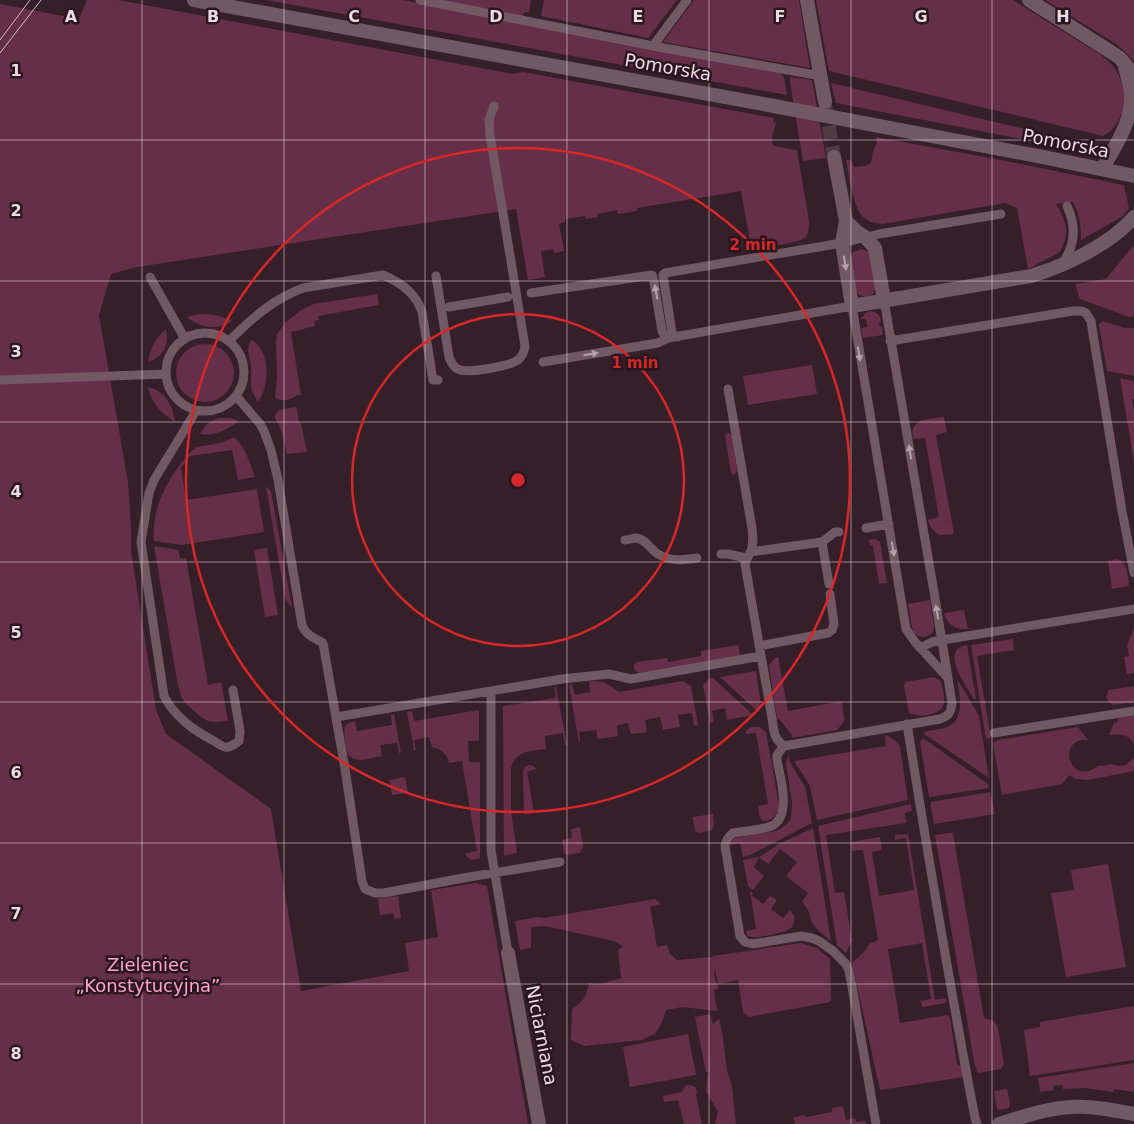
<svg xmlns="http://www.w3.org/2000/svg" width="1134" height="1124" font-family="'DejaVu Sans',sans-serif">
	<rect width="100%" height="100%" fill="#351f28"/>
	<path fill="#662f49" d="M87,0H118L513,74L523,72L774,118L773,122L776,123C775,130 769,139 774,146L797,150L809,221C809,226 809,232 806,237C800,243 765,247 755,249L751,247L741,191L637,208V211L618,214L617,210L597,214L598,217L586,219L585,216L565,219V222L559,224L564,251L554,253L553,249L541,251L545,277L528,280L516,209L137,267L111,274L99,315L128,482L131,528V551L156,710L166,734L271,809L301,991L409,971L405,943L438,937L431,890L476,883L487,886L528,1124H0V4L79,19Z
		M266,0H403L651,50L777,71L784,77L787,95Z
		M438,0H531L529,12H524L522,17Z
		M544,0H677L648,38L541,16Z
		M694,0H799L810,68L663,42Z
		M816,0H1013L1101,55C1106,59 1111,63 1115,69C1130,90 1127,123 1103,136L829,71Z
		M1045,0H1134V61L1125,52L1116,44Z
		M790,77L812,80L826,158L803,161L790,81Z
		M831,83L1087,144L1068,148L836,103Z
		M876,137L1001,160L1124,185L1129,208L1123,216L1081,240C1081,226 1080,215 1073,202L1056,204C1067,221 1070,233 1060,252L1028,269L1017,208L1005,203L883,224C878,223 871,223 867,220C853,213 849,175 846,160H851L854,167L866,166L871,163L873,151L877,142Z
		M1134,245V316L1129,317L1080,299L1075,284L1106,279Z
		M861,249L868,251L871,255L876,287L873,294L866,297L859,295L857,292L850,259L853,252Z
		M377,294L379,305L318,316L319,320L314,321L315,326L291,332L301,395H297C292,400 280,403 275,397L277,378L276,343L277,334L285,323L301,310L314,304Z
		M870,311C878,312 880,315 881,322L879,323L880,327H882L883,335L863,338L861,328L867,327L866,319H861L866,313Z
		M199,314C211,314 221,315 232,321C219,331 199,328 187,317Z
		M1103,321L1124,328H1134V376L1107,371L1099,326V324Z
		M166,329C169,345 164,357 148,362C150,349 156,337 166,329Z
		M252,340C255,342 258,345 260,348C270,363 268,388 258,402L252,391L251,386V366L248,350L249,344Z
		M176 373a29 29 0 1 1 58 0a29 29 0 1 1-58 0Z
		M812,365L817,394L748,405L743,376Z
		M1120,378L1134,381V399L1132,400L1134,410V462Z
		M148,387C166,391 173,406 175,422C162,414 151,403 148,387Z
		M295,407L297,409L299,423H301L307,452L287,454L283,436L279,425L275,418V415L279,410Z
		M944,417L947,432L936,435L954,534L939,535L931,528L928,520L939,517L925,438L913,439C909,418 929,419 944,417Z
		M219,418H230L239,421C226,430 215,436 200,434C205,425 209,421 219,418Z
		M727,433H729L732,436L737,471L735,474L733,475L731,472L725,436Z
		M232,438H235C246,448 250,464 255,477L238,480L232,450L190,456L181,468L186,500L257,489L264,532L182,545L154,541C151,505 171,471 196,447C209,445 220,444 232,438Z
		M266,486L271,491L292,608L285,598Z
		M875,539L880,542L887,583L879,584L873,546L870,545L869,540Z
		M154,546L178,550L180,558H186L208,685L221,682L228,721L214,722L208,721L201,717L186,704L182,698L178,686Z
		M267,548L278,615L265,617L254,550Z
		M1118,559C1128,564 1128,576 1129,586L1112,589L1108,561Z
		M930,600L934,626L933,632C927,638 919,639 913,632L908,604Z
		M964,610L968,629C956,630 947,625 944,613Z
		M1134,627V673L1127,674L1124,657L1129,656L1127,646Z
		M1013,639L1014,650L977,656L991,738L986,739L971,645Z
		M738,645L740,656L639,673L634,669V665L637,662L667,658L668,662L701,656V651Z
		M967,645L976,699H974C968,689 949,663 956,651C958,647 963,646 967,645Z
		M778,657L788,711L842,701L844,719L843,723L837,730L792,738V735L780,720L777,719L769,665L775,658Z
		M756,671L761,705L758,712L720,677Z
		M934,677L941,681C942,687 945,696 944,702C943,716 918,718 909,713L904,687L905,682Z
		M711,678H713L753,715L727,720L725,708L712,711L714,722L710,723L703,685L709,679Z
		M957,679L979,716L989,778L923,733C931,729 940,730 947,727C966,719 959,694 957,679Z
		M589,681L604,682L619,692L683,681L691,686L698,725L694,726L692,713L678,715L680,727L663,730L660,717L645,720L647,732L631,734L628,723L617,725L618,736L598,739L596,730L579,732L580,742L579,743L569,685L572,684L575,695L590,692Z
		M1134,686V702L1113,705C1107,701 1104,697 1109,690Z
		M554,687H556L567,745H565L563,733L545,736L546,749C531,751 516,750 511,768V811L517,853L504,856L503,706L556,698Z
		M479,710V741H468L469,762H480V858L472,860L467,857L465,853L477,851L462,761L449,763C447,754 441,749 432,747L429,737L414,740L416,750H414L407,712L412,711L414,721Z
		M394,714L401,753H399L397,743L380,745L382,756C374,757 363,762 355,759C352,758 350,757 348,754C346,750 343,731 345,727C347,723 351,722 355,721L357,731L392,725L391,715Z
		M1134,716V745C1130,734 1120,734 1109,735L1114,723L1117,722L1119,718Z
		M751,727H759L766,732L779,805C778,813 775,818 767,821L762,820L759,815L758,806L768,804L756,733L746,734V731Z
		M1078,727L1088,740C1056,737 1069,788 1098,766H1104L1110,764L1119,766L1126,765L1134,758V771L1088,780L1076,779L1069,775L1062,784L1002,795L993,743L998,740Z
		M885,735C891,737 897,741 900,747L908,800L817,820L810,786L794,761L886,746Z
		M923,738L988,784L989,788L929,797L920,742Z
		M789,754L790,762L805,787L812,823L750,855L743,857L740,843L730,845L732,841L735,838L776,831L782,828L791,819L792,803L786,763Z
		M528,765L534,766L536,769L527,772L534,813L524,815L523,772L524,768Z
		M405,777L408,793L392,795L389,780Z
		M990,792L995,814L934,824L930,802Z
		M911,804L912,811L905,813L906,823L826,835L835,893L844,892L852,941L846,953L837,945L818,826Z
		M713,814L714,825L712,830L700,833L695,831L693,817Z
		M580,827L583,847L580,853L566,855L564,852L562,840L572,838L571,829Z
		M813,828L831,941C826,936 817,931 813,924C808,914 811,911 802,902L808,893L786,876L797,862L780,849L768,864L759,857L754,867L764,876L753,890L748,886L743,860L759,857L781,843Z
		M949,833H953L984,1018C991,1020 995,1020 998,1028L1004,1064L1001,1069L978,1073L974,1061L935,835Z
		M908,834L935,1000L946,998V1001L945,1003L923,1007L920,1001L931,999L922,943L888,949L900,1023L947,1015L950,1017L957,1064L962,1067L964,1077L880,1090L852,963L866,950L869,944L878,940L863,850L852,851L851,842L880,837L882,850L872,852L879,896L914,890L906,838L895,840V835Z
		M1108,864L1126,967L1066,977L1051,893L1074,890L1071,870Z
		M750,891L753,893L752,896L763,904L770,896L777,900L771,909L783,918L790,910L795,917C794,921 794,925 791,928C787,932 756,939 750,937C746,936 747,935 746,931L756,929Z
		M398,896L401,918L395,919L393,913L380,915L378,899Z
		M655,899L659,902L660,905L650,906L657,947L667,945L670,954L677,960L713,957V956L801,943L817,948L830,959L831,1000L830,1002L749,1017L743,1012L738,980L718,984L715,970L714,972L715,979L719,988L714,990L715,1001L718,1011L682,1007L666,1010L662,1022L655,1034L642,1040L584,1046L571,1040L572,1009C584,1002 586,996 589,983L600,984L621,978L618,950L623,946L614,941L545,926L531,927V948L520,950L515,921L538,917L544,918Z
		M1134,1006V1060L1030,1076L1024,1030L1040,1027V1022Z
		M710,1014L713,1024L719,1019L722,1031L727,1071L732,1086L736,1124H715L718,1112L706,1091L708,1072H706L695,1017Z
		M688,1034L696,1075L630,1087L623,1047Z
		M1134,1063V1092L1114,1089L1113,1092L1085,1088L1063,1089L1062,1085L1053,1086L1054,1090L1040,1092L1038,1078Z
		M688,1085L694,1086L697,1090L696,1095L702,1124H684L678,1100L664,1102L663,1096L682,1092L685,1086Z
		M1007,1089L1010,1102L1009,1108L997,1110L994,1091Z
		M843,1106L846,1120L855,1118L856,1122L865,1121L866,1124H795L793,1117L805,1115L806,1117L832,1112V1108Z"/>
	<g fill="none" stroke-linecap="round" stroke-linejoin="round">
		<path stroke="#503b44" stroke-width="14" stroke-dasharray="14 7" stroke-linecap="butt" d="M825,105L834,157"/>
		<path stroke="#725863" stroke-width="9" d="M420,0L653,46L821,76
			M653,46L687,0
			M1062,264C1075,246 1077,227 1067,206
			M436,276L449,357C451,362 453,367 458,369C467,374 512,366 519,359C524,355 524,351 525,346L490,135L489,120L494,106
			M150,277L185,339
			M531,293L652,275L653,277L662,331L664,335L668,338
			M449,307L508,297
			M166 372a39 39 0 1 1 78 0a39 39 0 1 1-78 0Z
			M678,337L674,335L672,333L663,275L665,273L842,243L879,234L1001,214
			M229,341C251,319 273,299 303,288L383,275C400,282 416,293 422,312L433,380H438
			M890,341L1073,311H1081L1086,313L1091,321L1092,328L1122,511L1134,573
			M543,362L658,343L668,338L852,306L906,629L915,642L947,677
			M0,380L166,374
			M728,389L752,528C753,536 754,545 750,553C748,557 746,559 745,564L772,718C774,731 773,738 784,746L940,719C949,716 951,712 952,703L934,592L884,300
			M237,397L260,424L264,431L271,450L278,480L302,625C306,635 314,638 323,643L345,769L362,881L365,889L375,893H384L463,878L560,862
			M196,411L154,480L149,493L141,542L164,696C175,717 193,730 214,741C217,743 221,746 225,747C230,748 235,744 239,741L240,731L233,690
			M866,528L889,524
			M625,540C628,540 633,538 636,538C646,539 651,550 658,554C671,562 684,560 697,558
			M822,542L835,532H839
			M750,552L822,542L829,584
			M721,554H728L746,558
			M759,646L828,633L832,630L834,624L830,594
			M920,648L932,642L942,640L1134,609
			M491,691V850L508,953
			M336,717L562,679L609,674L631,679L761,656
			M907,724C928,856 950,987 975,1118L977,1124
			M994,733L1134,711
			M784,746L777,755V760C780,777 791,811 775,824C767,830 744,831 733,833C729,836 726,840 725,846L740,936L745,942L753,944L801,936L812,938L819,941L833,951L846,964L849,971L851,981L876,1124"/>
		<path stroke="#725863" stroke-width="14" d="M807,0L825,102
			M1029,0L1111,52L1120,58L1134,75
			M834,157L846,221L842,243L852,306L1031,276C1065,266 1111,244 1134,217
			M1102,169C1114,149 1130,124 1131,101C1132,90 1128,78 1125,67
			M846,221L857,232L865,237L875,248L884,300
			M508,953L539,1124"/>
		<path stroke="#725863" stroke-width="14" d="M194,0L774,106L1043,157L1134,176
			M999,1124C1021,1117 1048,1108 1072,1107C1093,1106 1113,1110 1134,1114"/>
		<path stroke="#cfbec5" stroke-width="1" d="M0,40L30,0
			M0,53L41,0"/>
	</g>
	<defs><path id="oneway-solid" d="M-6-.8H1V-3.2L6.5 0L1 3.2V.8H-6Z" transform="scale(1.25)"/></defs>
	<g fill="#b5a1a9">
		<use href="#oneway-solid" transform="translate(845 263) rotate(81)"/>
		<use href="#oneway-solid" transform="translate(656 292) rotate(-100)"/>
		<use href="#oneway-solid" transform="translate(591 354) rotate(-10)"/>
		<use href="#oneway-solid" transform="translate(859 354) rotate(80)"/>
		<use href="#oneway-solid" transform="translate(910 452) rotate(-100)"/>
		<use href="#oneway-solid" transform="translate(893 549) rotate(80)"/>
		<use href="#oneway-solid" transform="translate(937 612) rotate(-99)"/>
	</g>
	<path fill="none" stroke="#ecdce2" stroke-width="1" stroke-opacity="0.55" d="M142,0V1124M284,0V1124M425,0V1124M567,0V1124M709,0V1124M851,0V1124M992,0V1124M0,140H1134M0,281H1134M0,422H1134M0,562H1134M0,702H1134M0,843H1134M0,984H1134"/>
	<g fill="none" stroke="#d62828" stroke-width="2.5">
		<circle cx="518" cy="480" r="166"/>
		<circle cx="518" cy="480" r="332"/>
	</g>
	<g text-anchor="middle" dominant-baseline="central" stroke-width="5" stroke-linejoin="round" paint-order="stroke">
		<g font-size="18" fill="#ecdce2" stroke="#2a161f">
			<text transform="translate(668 67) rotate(10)">Pomorska</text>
			<text transform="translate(1066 143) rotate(11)">Pomorska</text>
			<text transform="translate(542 1035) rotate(79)">Niciarniana</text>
		</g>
		<g font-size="18" fill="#ffa3cb" stroke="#2a161f">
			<text x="148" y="964">Zieleniec<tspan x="148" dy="21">„Konstytucyjna”</tspan></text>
		</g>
	</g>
	<g font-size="16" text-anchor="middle" font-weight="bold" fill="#ecdce2" stroke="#2a161f" stroke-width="5" stroke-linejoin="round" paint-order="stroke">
		<text x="71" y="22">A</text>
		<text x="213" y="22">B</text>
		<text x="354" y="22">C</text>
		<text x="496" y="22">D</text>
		<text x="638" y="22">E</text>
		<text x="780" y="22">F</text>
		<text x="921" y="22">G</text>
		<text x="1063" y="22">H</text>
		<text x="16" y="76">1</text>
		<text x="16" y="216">2</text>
		<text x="16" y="357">3</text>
		<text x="16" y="497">4</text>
		<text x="16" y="638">5</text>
		<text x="16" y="778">6</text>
		<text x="16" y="919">7</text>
		<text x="16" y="1059">8</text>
	</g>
	<circle cx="518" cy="480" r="8" fill="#d62828" stroke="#2a161f" stroke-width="2.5"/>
	<g font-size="15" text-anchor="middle" font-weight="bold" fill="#d62828" stroke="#2a161f" stroke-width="5" stroke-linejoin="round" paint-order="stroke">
		<text x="753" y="250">2 min</text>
		<text x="635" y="368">1 min</text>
	</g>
</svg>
